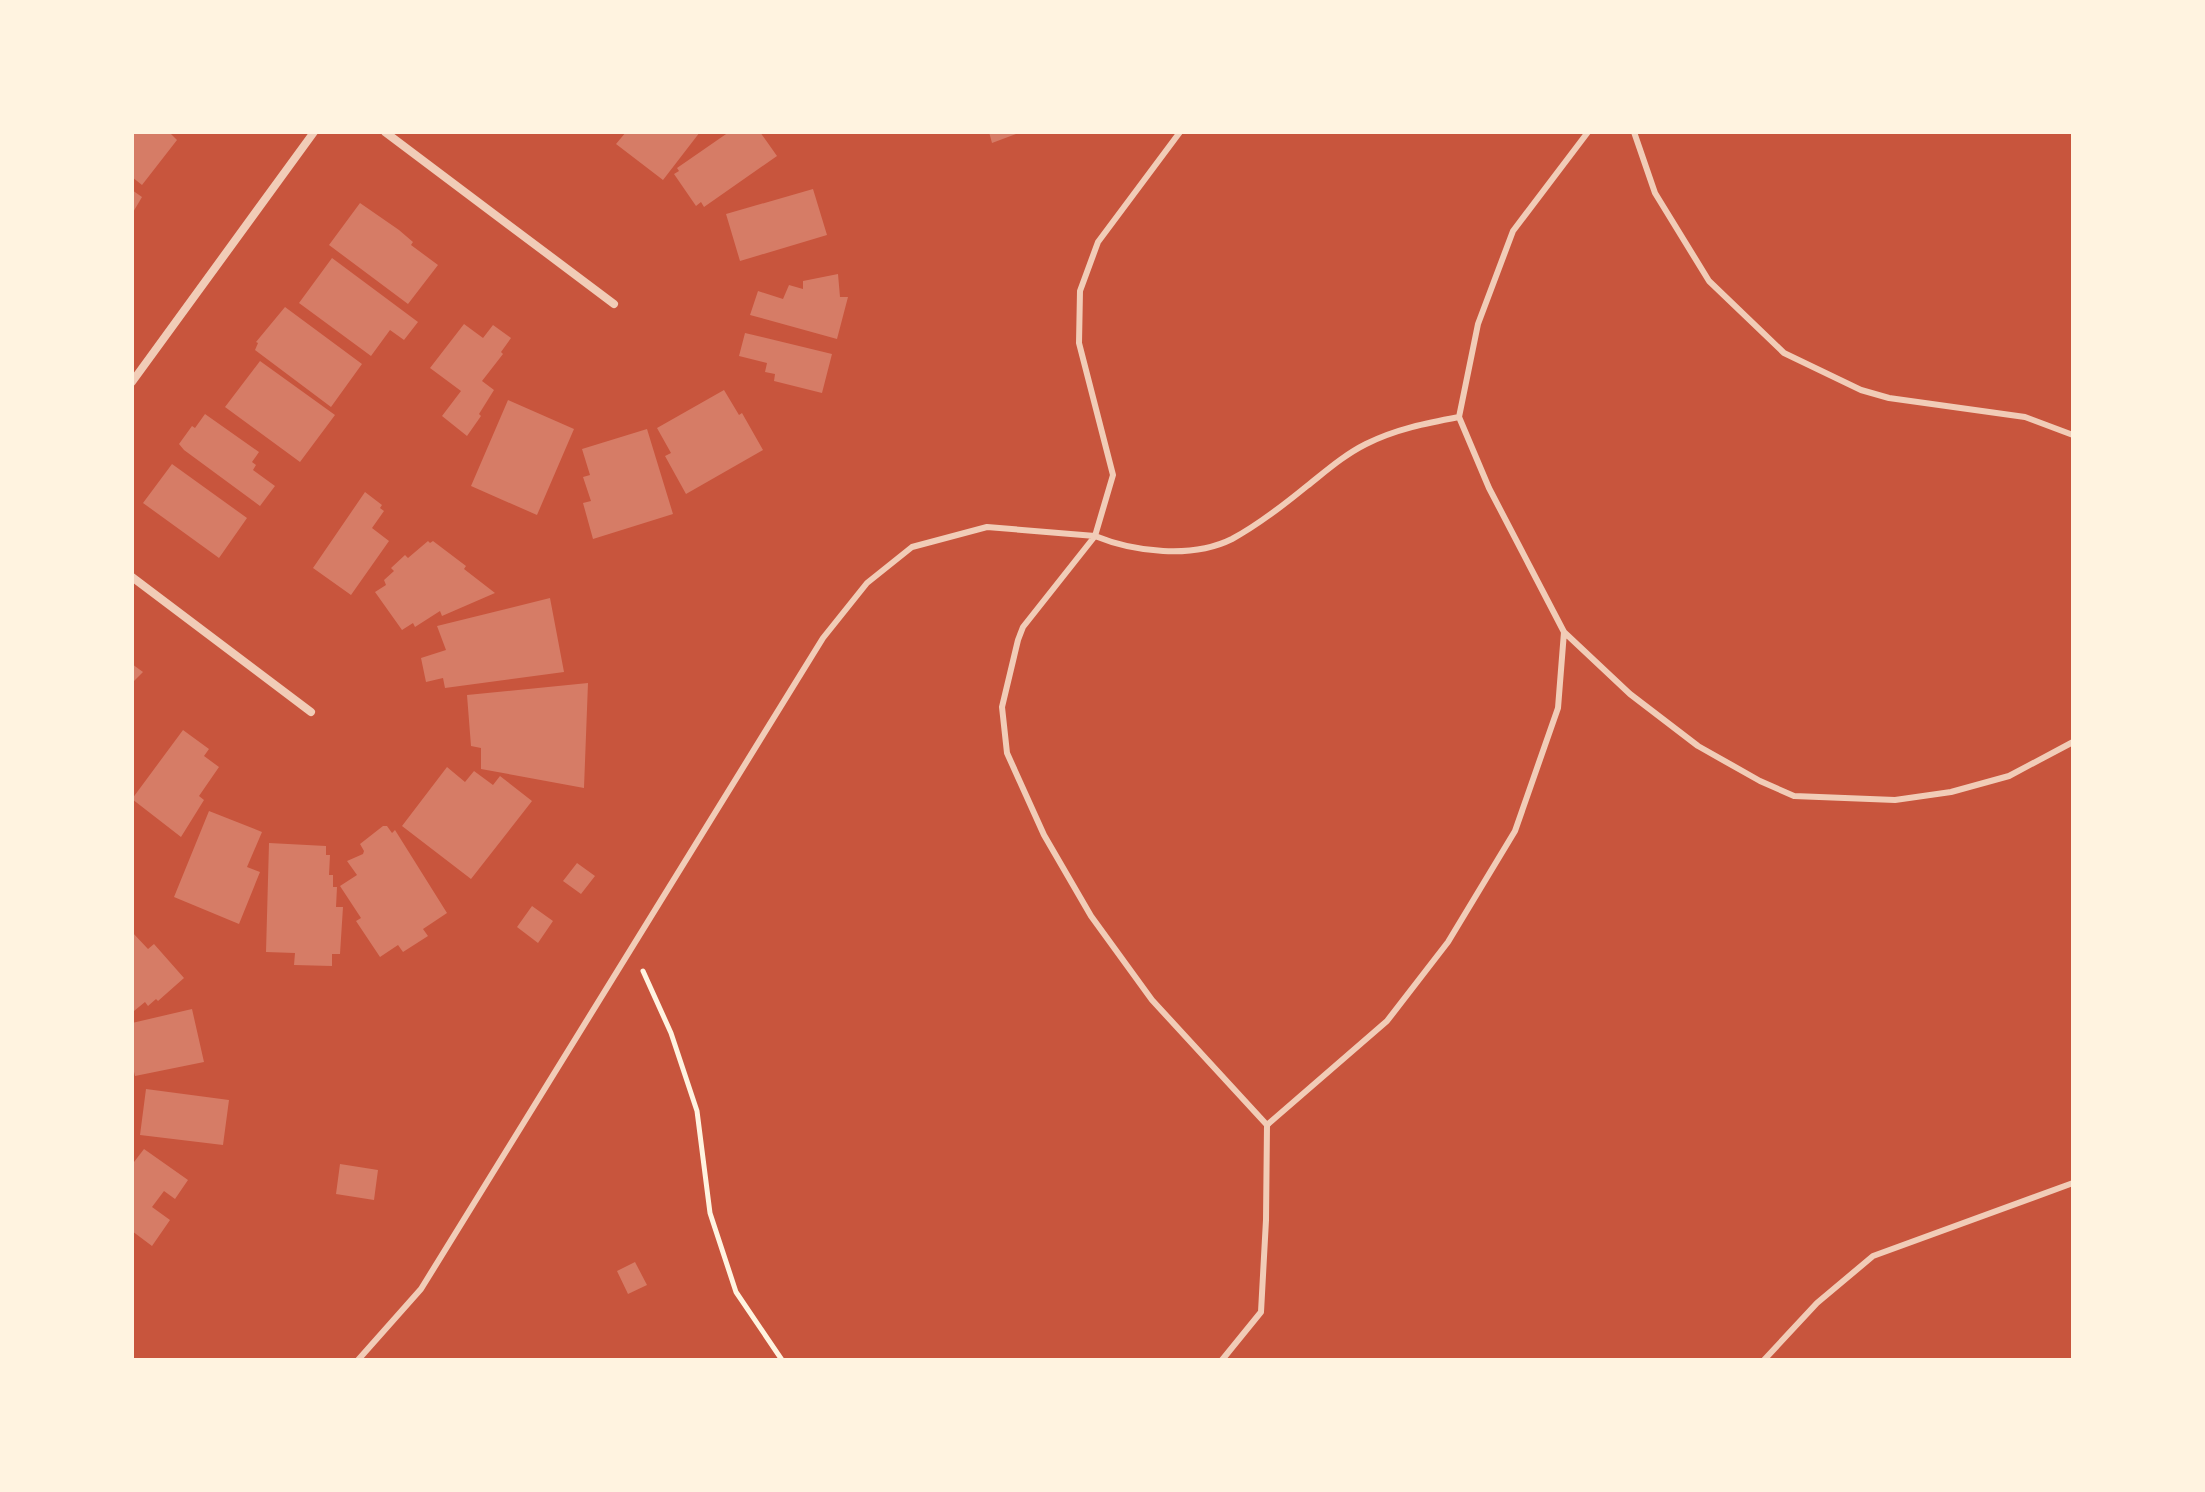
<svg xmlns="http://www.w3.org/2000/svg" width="2205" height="1492" font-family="Jost,sans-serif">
	<rect width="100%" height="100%" fill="#c8553d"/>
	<path fill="#d67c66" d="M132,132H169L177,140L142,185L132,177Z
		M626,132H700L663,180L616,144Z
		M729,132H760L777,156L704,207L701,202L696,206L674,174L679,171L677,168Z
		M989,132H1021L992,143Z
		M813,189L827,235L740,261L726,214Z
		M132,190L142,197L132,214Z
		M360,203L399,230L413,242L411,245L438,265L408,304L329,245Z
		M332,258L418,322L404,340L390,330L371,356L299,303Z
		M838,274L840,297H848L837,339L750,315L758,291L783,299L789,285L803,289V281Z
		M285,307L362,364L331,407L255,350L258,343L256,342Z
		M464,324L483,338L493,325L511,338L501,352L503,354L482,381L494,390L479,414L481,416L467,436L442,416L461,391L430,368Z
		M745,333L832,354L822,393L774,381L775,374L765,372L767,363L739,356Z
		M260,361L335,415L300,462L225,407Z
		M724,390L739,415L742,413L763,450L686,494L665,456L671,453L657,428Z
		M508,400L574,429L537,515L471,486Z
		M205,414L259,452L252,462L256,465L253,470L275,486L260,506L184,450L179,444L192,426L195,428Z
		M647,429L673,514L593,539L583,503L591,501L583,477L590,475L582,449Z
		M172,464L247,518L219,558L143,503Z
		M365,492L382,505L380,508L384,511L372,528L389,541L351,595L313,568Z
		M428,541L430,543L433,541L466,566L464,569L495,593L442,616L440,611L415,627L413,623L402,630L375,592L386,585L384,580L394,571L391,568L405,555L408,558Z
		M550,598L564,672L445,688L443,678L426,682L421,658L446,650L437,626Z
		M132,664L143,672L132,683Z
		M588,683L584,788L481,769V748L471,746L467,695Z
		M183,730L209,749L204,756L219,767L199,796L204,800L181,837L132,799Z
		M447,767L465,782L474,771L493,785L500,776L532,801L471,879L402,826Z
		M209,811L262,832L247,867L260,872L239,924L174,897Z
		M383,826H387L392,833L395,830L447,913L423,929L428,936L403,952L398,945L380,957L356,921L361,918L340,886L357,875L347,861L363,854L364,851L360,844Z
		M269,843L326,846V855H330L329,875H333V887H337L336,907H343L340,954H332V966L294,965L295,953L266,952Z
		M577,863L595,876L581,894L563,881Z
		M532,906L553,921L538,943L517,927Z
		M132,932L148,949L154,944L184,978L158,1001L156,999L148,1006L145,1002L134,1011Z
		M192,1009L204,1062L135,1076L132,1063V1023Z
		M146,1089L229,1100L223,1145L140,1135Z
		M144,1149L188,1180L175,1199L164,1191L152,1207L170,1220L152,1246L132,1231V1161L134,1162Z
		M340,1164L378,1170L374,1200L336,1194Z
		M635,1262L647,1285L628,1294L617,1271Z"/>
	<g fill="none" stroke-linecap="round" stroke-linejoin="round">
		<path stroke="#fff3e0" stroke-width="5" d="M643,971L671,1033L697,1111L710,1213L736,1292L782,1360"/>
		<path stroke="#f1ccb7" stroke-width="6" d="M1180,132L1098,242L1080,291L1079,343L1113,475L1095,536L1023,627L1018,640L1002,707L1007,753L1044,835L1091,916L1152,1000L1267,1125L1266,1220L1261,1312L1222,1360
			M1588,132L1513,231L1478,324L1459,417L1489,488L1564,632L1630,694L1698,746L1760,781L1794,796L1895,800L1951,792L2009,776L2073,742
			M1634,132L1655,193L1709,281L1784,353L1861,390L1889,398L2025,417L2073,435
			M1267,1125L1387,1021L1448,942L1515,831L1558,708L1564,632
			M358,1360L421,1289L823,638L867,583L912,547L987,527L1095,536C1134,552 1192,559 1232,539C1256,526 1285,504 1307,486C1326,471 1344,455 1366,444C1396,429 1427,423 1459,417
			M1764,1360L1817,1303L1873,1256L2073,1183"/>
		<path stroke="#f1ccb7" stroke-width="8" d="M385,132L614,304
			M132,382L314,132
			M132,577L311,712"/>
	</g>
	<rect width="2205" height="1492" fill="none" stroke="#fff3e0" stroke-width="268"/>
</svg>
